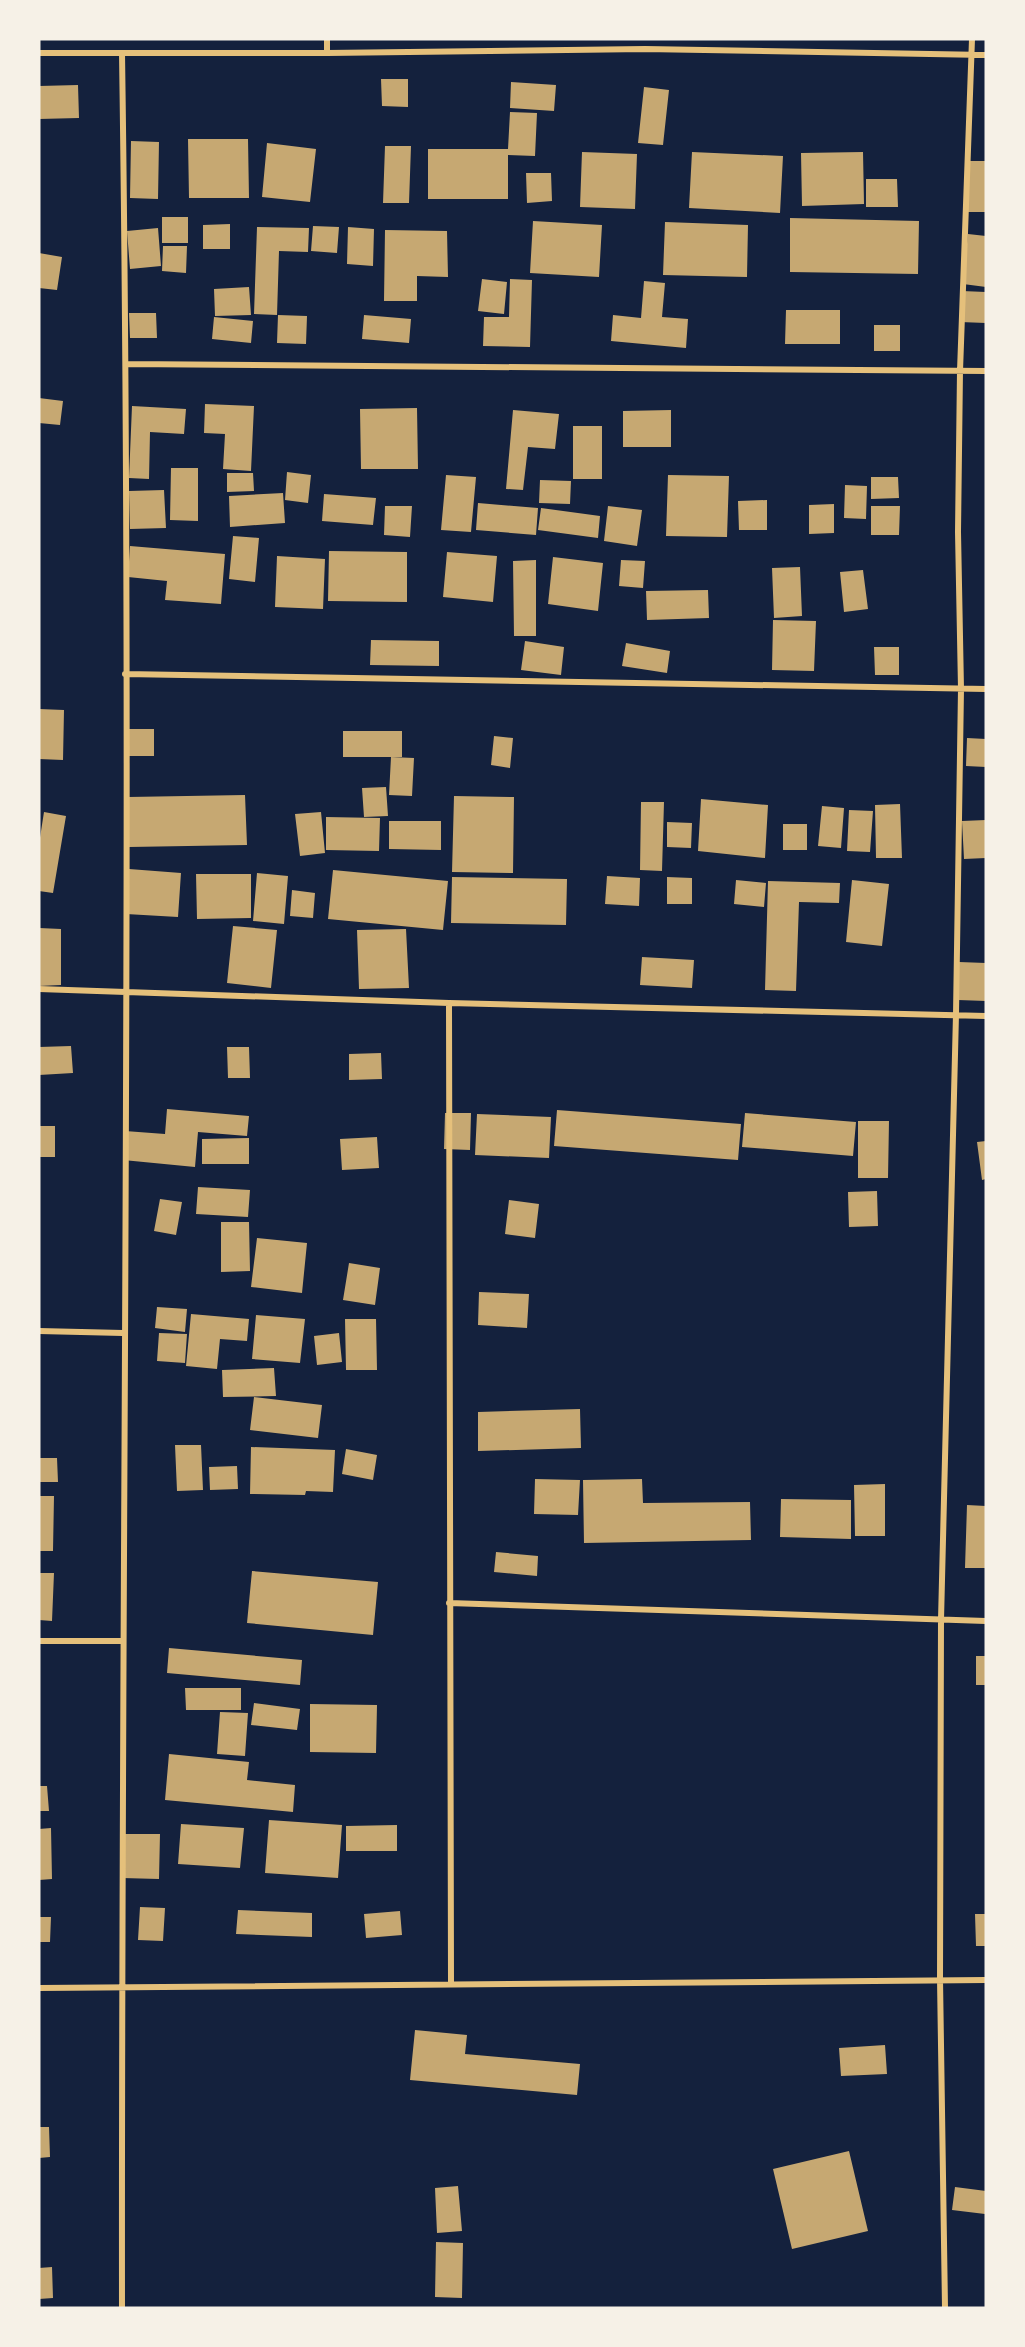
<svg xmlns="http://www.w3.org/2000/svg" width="1025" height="2347" font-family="'Source Serif 4',serif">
	<rect width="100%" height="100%" fill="#14213d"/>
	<path fill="#c6a872" d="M381,79H408V107L382,106Z
		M511,82L556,85L554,111L510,108Z
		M78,85L79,118L39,119V86Z
		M644,87L669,90L663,145L638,143Z
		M510,112L537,113L535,156L508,155V199H428V149H508Z
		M188,139H248L249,198H189Z
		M131,141L159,142L158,199L130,198Z
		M267,143L316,149L310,202L262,197Z
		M385,146H411L409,203H383Z
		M582,152L637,154L635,209L580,207Z
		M692,152L783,156L780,213L689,208Z
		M863,152L864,204L802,206L801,153Z
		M966,161H986V212H966Z
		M526,173H551L552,201L527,203Z
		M866,179H897L898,207H866Z
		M162,217H188V243H162Z
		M790,218L919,221L918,274L790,272Z
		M533,221L602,225L599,277L530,273Z
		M665,222L748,225L747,277L663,275Z
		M230,224V249H203V225Z
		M313,226L339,227L337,253L311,251Z
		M257,227L309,228L308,252L279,251L277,315L254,314Z
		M348,227L374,229L373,266L347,264Z
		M158,228L161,266L130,269L127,231Z
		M385,230L447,231L448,277L417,276V301H384Z
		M968,234L986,236V287L963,284Z
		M163,246H187L186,273L162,271Z
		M39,253L62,257L57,290L39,288Z
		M482,279L507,282L504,314L478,311Z
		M510,279L532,280L530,347L483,346L484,317H509Z
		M644,281L665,283L662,317L688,319L686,348L611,341L613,315L641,318Z
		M249,287L251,315L215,316L214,289Z
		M962,291L986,292V323L960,322Z
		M786,310H840V344H785Z
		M129,313H156L157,338H130Z
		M278,315L307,316L306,344L277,343Z
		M364,315L411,319L409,343L362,339Z
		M214,317L253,321L251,343L212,339Z
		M874,325H900V351H874Z
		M39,398L63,401L60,425L39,423Z
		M205,404L254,406L251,471L223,469L225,434L204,433Z
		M132,406L186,409L184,434L150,432L149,479L129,478Z
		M417,408L418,469H361L360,409Z
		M513,410L559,414L555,449L528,447L523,490L506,489Z
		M671,410V447H623V411Z
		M573,426H602V479H573Z
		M171,468H198V521L170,520Z
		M287,472L311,475L308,503L285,500Z
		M227,473H253L254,491L227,492Z
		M446,475L476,477L471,532L441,530Z
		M668,475L729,476L727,537L666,536Z
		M871,477H898L899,498L871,499Z
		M540,480L571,481L570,504L539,503Z
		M845,485L867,486L866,519L844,518Z
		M164,490L166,528L130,529L129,491Z
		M283,493L285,523L230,527L229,496Z
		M324,494L376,498L373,525L322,521Z
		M767,500V530H739L738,501Z
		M478,503L538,508L536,535L476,530Z
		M834,504V533L809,534V505Z
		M385,506H412L410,537L384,535Z
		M608,506L642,510L637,546L604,541Z
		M871,506H900L899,535H871Z
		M541,508L600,516L598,538L538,530Z
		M233,536L259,538L255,582L229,579Z
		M130,546L225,554L221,604L165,600L167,581L128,577Z
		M329,551L407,552V602L328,601Z
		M447,552L497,556L493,602L443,597Z
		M277,556L325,559L323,609L275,607Z
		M553,557L603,563L598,611L548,604Z
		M536,560V636H514L513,561Z
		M621,560L645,561L643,588L619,586Z
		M800,567L802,616L774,618L772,568Z
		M863,570L868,609L844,612L840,572Z
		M708,590L709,618L647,620L646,591Z
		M773,620L816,621L814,671L772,670Z
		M371,640L439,641V666L370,665Z
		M525,641L564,647L561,675L521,670Z
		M626,643L670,651L667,673L622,666Z
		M874,647H899V675H875Z
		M39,709L64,710L63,760L39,759Z
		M127,729H154V756H127Z
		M343,731H402V757H343Z
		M494,736L513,738L510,768L491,765Z
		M967,738L986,739V767L966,766Z
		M391,757L414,758L412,796L389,795Z
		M386,787L388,816L364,817L362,788Z
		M245,795L247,845L129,847L128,797Z
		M454,796L514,797L513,873L452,872Z
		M701,799L768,805L765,858L698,851Z
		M641,802H664L662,871L640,870Z
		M900,804L902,858H876L875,805Z
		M822,806L844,808L841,848L818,846Z
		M849,810L873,811L870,852L847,851Z
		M44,812L66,816L53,893L39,891V844Z
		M321,812L325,853L300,856L295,814Z
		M326,817L380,818L379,851L326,850Z
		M986,820V858L964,859L962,821Z
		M389,821H441V850L389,849Z
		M667,822L692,823L691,848L667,847Z
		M783,824H807V850H783Z
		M129,869L181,873L178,917L126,914Z
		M333,870L448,881L443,930L328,919Z
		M257,873L288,876L284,924L253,921Z
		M196,874H251V918L197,919Z
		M607,876L640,878L639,906L605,904Z
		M452,877L567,879L566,925L451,923Z
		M667,877L692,878V904H667Z
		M736,880L766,883L764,907L734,904Z
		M852,880L889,884L882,946L846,942Z
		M768,881L840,883L839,903L799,902L796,991L765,990Z
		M292,890L315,893L313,918L290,916Z
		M233,926L277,930L271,988L227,983Z
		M39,928L61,929V985L39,986Z
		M406,929L409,988L359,989L357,930Z
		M642,957L694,960L692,988L640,985Z
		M959,962L986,963V1001L958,1000Z
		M71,1046L73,1073L39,1075V1047Z
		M227,1047H249L250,1078H228Z
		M381,1053L382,1079L349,1080V1054Z
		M167,1109L249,1116L247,1136L198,1132L195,1167L123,1160L125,1131L165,1134Z
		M557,1110L741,1124L738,1160L554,1146Z
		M445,1113H471L470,1150L444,1149Z
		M745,1113L856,1122L853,1156L742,1147Z
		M477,1114L551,1117L549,1158L475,1155Z
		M858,1121H889L888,1178H858Z
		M39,1126H55V1157H39Z
		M377,1137L379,1168L342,1170L340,1139Z
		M249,1138V1164H202V1139Z
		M986,1141V1179L982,1180L977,1142Z
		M198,1187L250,1190L248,1217L196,1214Z
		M877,1191L878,1226L849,1227L848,1192Z
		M160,1199L182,1202L176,1235L154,1231Z
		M509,1200L539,1204L535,1238L505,1234Z
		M221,1222H249L250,1271L221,1272Z
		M257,1238L307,1243L302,1293L251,1287Z
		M349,1263L380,1268L375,1305L343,1300Z
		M479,1292L529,1294L527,1328L478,1325Z
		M157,1307L187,1309L185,1332L155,1328Z
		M191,1314L249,1319L247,1341L220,1339L217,1369L186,1366Z
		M256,1315L305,1319L300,1363L252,1359Z
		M345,1319H376L377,1370H346Z
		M159,1333L187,1334L185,1363L157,1361Z
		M339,1333L342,1362L317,1365L314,1336Z
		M274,1368L276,1396L223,1397L222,1370Z
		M254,1397L322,1405L318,1438L250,1430Z
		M580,1409L581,1448L478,1451V1412Z
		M175,1445H201L203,1490L177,1491Z
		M251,1447L335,1450L333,1492L306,1491L305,1495L250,1494Z
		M346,1449L377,1455L373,1480L342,1474Z
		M39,1458H57L58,1482H39Z
		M237,1466L238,1489L210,1490L209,1467Z
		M535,1479L580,1480L578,1515L534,1514Z
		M642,1479L643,1503L750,1502L751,1540L584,1543L583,1480Z
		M885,1484V1536H855L854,1485Z
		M39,1496H54L53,1551H39Z
		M781,1499L851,1500V1539L780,1537Z
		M967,1505L986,1506V1568H965Z
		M496,1552L538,1556L537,1576L494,1572Z
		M252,1571L378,1582L373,1635L247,1623Z
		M39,1573H54L52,1621L39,1620Z
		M169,1648L302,1660L300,1685L167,1673Z
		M976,1656H986V1685H976Z
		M185,1688H241V1710H186Z
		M254,1703L300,1709L297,1730L251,1725Z
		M310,1704L377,1705L376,1753L310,1752Z
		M220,1712L248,1713L245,1756L217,1754Z
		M169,1754L249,1762L247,1780L295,1785L293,1812L165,1800Z
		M39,1786H47L49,1811H39Z
		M269,1820L342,1825L338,1878L265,1873Z
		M181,1824L244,1828L240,1868L178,1864Z
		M397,1825V1851H346V1826Z
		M51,1828L52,1879L39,1880V1829Z
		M123,1834H160L159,1879L122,1878Z
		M140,1907L165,1908L163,1941L138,1940Z
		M238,1910L312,1913V1937L236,1934Z
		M400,1911L402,1935L366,1938L364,1914Z
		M975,1914H986V1946H976Z
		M39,1917H51L50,1942H39Z
		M415,2030L467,2035L465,2054L580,2064L577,2095L410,2080Z
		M885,2045L887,2074L841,2076L839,2048Z
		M39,2127H49L50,2157L39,2158Z
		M849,2151L868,2231L792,2249L773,2169Z
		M458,2186L462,2231L437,2233L435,2188Z
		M955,2187L986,2191L985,2214L952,2210Z
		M436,2242L463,2243L462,2298L435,2297Z
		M52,2267L53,2298L39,2299V2268Z"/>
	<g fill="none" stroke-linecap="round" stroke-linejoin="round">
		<path stroke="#e5c07b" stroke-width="6" d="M39,53H327L645,49L986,55
			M122,53C133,804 121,1556 122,2308
			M327,53V39
			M126,364L986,371
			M125,674L986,689
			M39,989L449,1003L986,1016
			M449,1003L451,1983
			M39,1331L123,1333
			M449,1603L986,1621
			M39,1641H122
			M39,1988L986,1980
			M945,2308L940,1979L941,1620L956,1014L961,689L958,532L960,371L972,39"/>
	</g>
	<rect width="1025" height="2347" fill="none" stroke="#f6f1e7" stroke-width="81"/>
</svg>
